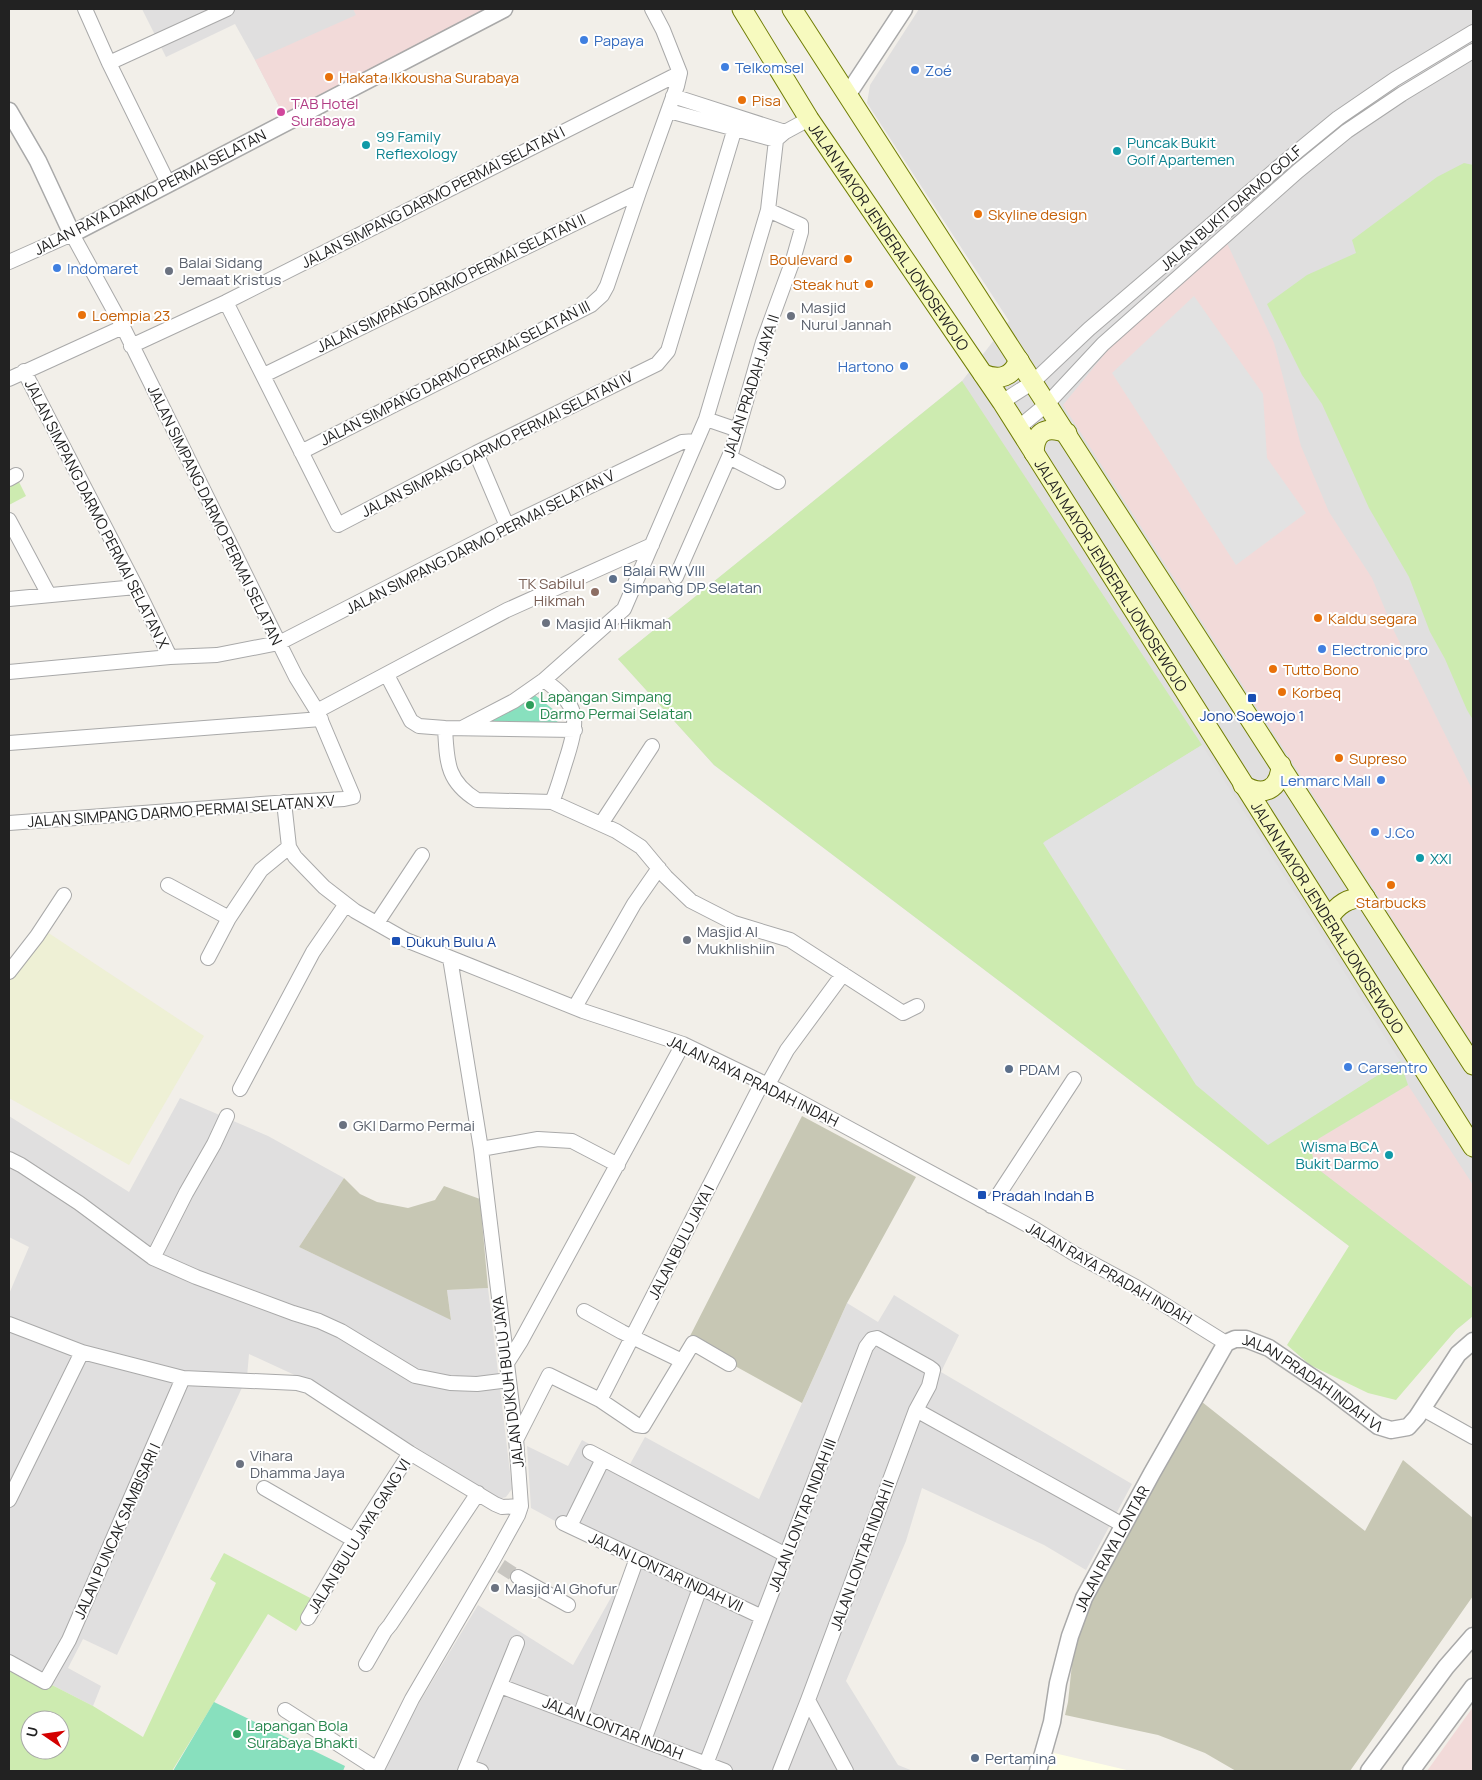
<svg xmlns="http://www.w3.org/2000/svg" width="1482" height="1780" font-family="Manrope,sans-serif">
	<rect width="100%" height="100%" fill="#f2efe9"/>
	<path fill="#e0dfdf" d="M142,9H492L285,118L255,60L235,24L166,57Z
		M919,9H1473V1316L1456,1330L1444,1343L1349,1246L714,765L618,659L962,381L1009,321L867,103L870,85Z
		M180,1098L268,1136L344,1178L299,1247L451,1319L447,1290L488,1288L512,1489L506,1497L500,1499L312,1383L249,1354L247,1377L117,1655L83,1639L68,1668L101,1686L93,1706L9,1663V1294L29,1247L9,1237V1116L129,1192Z
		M894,1295L959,1335L941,1372L1132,1484L1086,1570L1044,1545L922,1488L906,1541L846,1681L898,1765L913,1771H382L389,1753L478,1605L573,1665L631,1562L531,1508L527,1446L568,1466L582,1440L629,1466L645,1437L759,1499L847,1303L878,1322Z"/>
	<path fill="#f2dad9" d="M353,9H492L285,118L255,60L356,15Z
		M1225,239L1274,343L1301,446L1329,512L1372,578L1394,631L1473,791V1044L1063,405L1116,340Z
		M1408,1085L1473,1185V1288L1314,1166L1312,1152L1318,1139Z
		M1473,1707V1771H1427Z"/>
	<path fill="#ffffe5" d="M1054,1753L1131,1771H1048Z"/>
	<path fill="#c7c7b4" d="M802,1116L916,1177L847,1303L802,1403L688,1340Z
		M344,1178L360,1194L377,1202L408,1208L435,1200L444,1186L480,1199L488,1288L447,1290L451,1320L299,1247Z
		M1197,1398L1365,1531L1403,1460L1473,1518V1596L1350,1771H1236L1205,1753L1158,1735L1065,1715L1068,1702L1074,1645L1097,1590Z"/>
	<path fill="#eef0d5" d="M38,926L204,1036L129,1165L9,1098V964Z"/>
	<path fill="#cdebb0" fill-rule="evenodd" d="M1464,163L1473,165V720L1467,710L1445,659L1430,632L1409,577L1369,508L1322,404L1302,375L1267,304L1307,275L1356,253L1352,240L1437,177Z
		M962,381L1202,745L1044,842L1268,1144L1400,1061L1408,1085L1318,1139L1312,1152L1314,1166L1473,1288V1316L1456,1330L1396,1400L1368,1393L1310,1365L1287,1345L1349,1246L714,765L618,659Z
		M16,476L26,496L9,505V480Z
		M224,1553L316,1601L296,1631L268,1614L172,1771H9V1663L93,1706L143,1737L216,1583L210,1579ZM30,1720H60V1750H30Z"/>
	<path fill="#88e0be" d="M532,693L563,717L554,724L481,723Z
		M214,1702L345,1766L343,1771H173Z"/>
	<path fill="#e2e2e2" d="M1194,296L1263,394L1267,458L1306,513L1236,565L1112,373Z
		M1202,745L1400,1061L1268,1145L1196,1085L1043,843Z"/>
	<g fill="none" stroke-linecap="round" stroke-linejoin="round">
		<path stroke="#c8c6c1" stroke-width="14" stroke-dasharray="14 7" stroke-linecap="butt" d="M501,1566L518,1577"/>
		<g stroke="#a9a9a9" stroke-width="16">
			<path id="minor" d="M85,9L109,63L168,183
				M109,63L227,9
				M673,96L785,132
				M669,111L776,140
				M778,138L785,132L809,119
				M9,262L72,234L123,327L279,643L296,677L317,711L353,796V797L344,799L275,803L9,823
				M226,302L338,525L476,453L657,364L668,351L738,118
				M131,346L226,302L680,73
				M24,371L136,587L170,657
				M264,375L639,192
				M9,379L123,327
				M1002,402L1033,382L1089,329L1288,159L1338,118L1395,79L1473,32
				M706,419L738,430
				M1018,428L1047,404L1103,344L1298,171L1347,131L1402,94L1473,51
				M301,452L591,305L602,295L607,286L639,192L677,86L680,73L663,30L652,9
				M476,453L507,526
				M729,457L778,482
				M9,479L16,475
				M9,520L49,595
				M676,577L732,450L763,342L793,260L801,232V225L768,210
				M9,599L136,587
				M9,672L170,657L217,655L279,643L507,526L682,442L696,441
				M387,675L411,721L419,726L445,728L575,730
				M544,680C579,705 579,718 567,757C562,772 558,788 552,802
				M317,711L507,610L652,545
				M445,728C447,761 446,781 477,800L552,802L616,831L641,847L666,877L691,901L734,923L790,940L903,1013L917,1006
				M462,728L514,701L544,680L624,609L706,419L768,210L776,140
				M9,743L321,719
				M284,802L289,847L295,857L324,887L355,911L406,940L583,1011L683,1044L780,1091L1033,1228L1073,1253L1136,1287L1226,1343
				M601,824L652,746
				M168,885L229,918
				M377,923L422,855
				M208,958L229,918L261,870L289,847
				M9,972L37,936L64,895
				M575,1007L634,904L659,868
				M767,1086L787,1050L843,974
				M240,1089L313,952L346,904
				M481,1149L538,1139L572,1141L618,1165
				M9,1159L21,1165L79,1203L153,1258L196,1277L293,1313L319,1321L341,1331L415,1376L450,1383L477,1384L509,1380
				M991,1206L1074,1079
				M153,1258L186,1193L214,1144L227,1116
				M584,1311L622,1332L682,1361
				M9,1324L82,1352L183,1378L297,1383L308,1386L410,1453L495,1504L502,1507L521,1506
				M507,1363L521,1341L683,1044
				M600,1400L762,1083
				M1423,1409L1473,1437
				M916,1410L1123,1525
				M517,1438L549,1375L600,1400L637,1425L643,1426L693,1343L729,1364
				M590,1452L786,1555
				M264,1488L354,1540
				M9,1500L82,1352
				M563,1523L762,1617
				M570,1526L603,1459
				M518,1577L568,1605
				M308,1618L354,1540L410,1453
				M9,1662L45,1682L69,1640L183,1378
				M366,1664L385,1631L390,1625L478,1493
				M500,1686L725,1771
				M808,1700L846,1771
				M285,1710L377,1769
				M580,1716L637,1558
				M644,1740L700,1588
				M706,1764L866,1347L872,1339L877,1338L929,1367L933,1370L929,1386L916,1410L808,1700L780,1771
				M467,1766L481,1771
				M376,1771L412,1699L492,1562L518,1515L521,1506L516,1438L481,1149L450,958
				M465,1771L517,1643"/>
		</g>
		<g stroke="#a9a9a9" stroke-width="19">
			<g id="tertiary">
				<path d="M848,94L904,9"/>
				<path d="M9,111L38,161L72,234L504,9"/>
				<path id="s1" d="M1038,1771L1052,1722L1058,1683L1070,1636L1084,1598L1152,1473L1226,1343L1235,1339H1246L1269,1348L1328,1388L1378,1426L1391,1430L1408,1427L1417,1417L1458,1354L1473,1341"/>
				<path d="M1369,1771L1446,1667L1473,1636"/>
				<path d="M1411,1771L1473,1687"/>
			</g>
		</g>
		<g stroke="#707d05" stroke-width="21">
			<g id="secondary">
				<path id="s2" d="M742,9L809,119L1002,402L1473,1147"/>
				<path d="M792,9L1473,1065"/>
				<path d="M983,374C1000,381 1012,377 1019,360"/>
				<path d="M1034,453C1035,430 1047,426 1067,433"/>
				<path d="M1243,785C1264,798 1280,789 1281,765"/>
				<path d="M1329,918C1338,904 1348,898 1365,897"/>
			</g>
		</g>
		<use href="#minor" stroke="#fff" stroke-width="14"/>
		<use href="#tertiary" stroke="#fff" stroke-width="16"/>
		<use href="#secondary" stroke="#f7fabf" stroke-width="19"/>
	</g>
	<g fill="#3f7fe0" stroke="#fff" stroke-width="2">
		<circle cx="584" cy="40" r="5"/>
		<circle cx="725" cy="67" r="5"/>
		<circle cx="915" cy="70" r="5"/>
		<circle cx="57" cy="268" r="5"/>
		<circle cx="904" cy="366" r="5"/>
		<circle cx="1322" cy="649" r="5"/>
		<circle cx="1381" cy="780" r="5"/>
		<circle cx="1375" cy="832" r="5"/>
		<circle cx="1348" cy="1067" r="5"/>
	</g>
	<g fill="#e8710a" stroke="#fff" stroke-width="2">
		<circle cx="329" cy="77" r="5"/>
		<circle cx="742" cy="100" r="5"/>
		<circle cx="978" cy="214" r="5"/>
		<circle cx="848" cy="259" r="5"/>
		<circle cx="869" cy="284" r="5"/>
		<circle cx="82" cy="315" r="5"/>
		<circle cx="1318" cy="618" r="5"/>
		<circle cx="1273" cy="669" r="5"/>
		<circle cx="1282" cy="692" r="5"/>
		<circle cx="1339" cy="758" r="5"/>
		<circle cx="1391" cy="885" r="5"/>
	</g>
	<circle fill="#d1479c" stroke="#fff" stroke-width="2" cx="281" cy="112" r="5"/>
	<g fill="#0f9aa8" stroke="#fff" stroke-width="2">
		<circle cx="366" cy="145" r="5"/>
		<circle cx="1117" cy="151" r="5"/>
		<circle cx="1420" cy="858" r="5"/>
		<circle cx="1389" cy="1155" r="5"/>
	</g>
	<g fill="#6b7280" stroke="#fff" stroke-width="2">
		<circle cx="169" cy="271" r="5"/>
		<circle cx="791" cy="316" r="5"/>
		<circle cx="546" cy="623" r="5"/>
		<circle cx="687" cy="940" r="5"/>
		<circle cx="343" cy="1125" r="5"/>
		<circle cx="240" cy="1464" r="5"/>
		<circle cx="495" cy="1588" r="5"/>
	</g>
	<g fill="#5c6f8a" stroke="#fff" stroke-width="2">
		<circle cx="613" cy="579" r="5"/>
		<circle cx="1009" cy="1069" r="5"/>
		<circle cx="975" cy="1758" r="5"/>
	</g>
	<circle fill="#8d6e63" stroke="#fff" stroke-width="2" cx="595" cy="592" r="5"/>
	<g fill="#1a4fb4" stroke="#fff" stroke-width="2">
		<rect x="1247" y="693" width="10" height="10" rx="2.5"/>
		<rect x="391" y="936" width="10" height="10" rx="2.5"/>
		<rect x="977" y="1190" width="10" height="10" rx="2.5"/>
	</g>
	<g fill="#2e9e5b" stroke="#fff" stroke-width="2">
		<circle cx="530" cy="705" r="5"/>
		<circle cx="237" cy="1734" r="5"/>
	</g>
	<g text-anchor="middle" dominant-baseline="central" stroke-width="4" stroke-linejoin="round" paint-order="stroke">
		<g font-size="15" fill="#366cbe" stroke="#fff" text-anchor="start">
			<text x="594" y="40">Papaya</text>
			<text x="735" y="67">Telkomsel</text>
			<text x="925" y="70">Zoé</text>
			<text x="67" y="268">Indomaret</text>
			<text x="894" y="366" text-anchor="end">Hartono</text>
			<text x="1332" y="649">Electronic pro</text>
			<text x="1371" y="780" text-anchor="end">Lenmarc Mall</text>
			<text x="1385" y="832">J.Co</text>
			<text x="1358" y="1067">Carsentro</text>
		</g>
		<g font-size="15" fill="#c56008" stroke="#fff" text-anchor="start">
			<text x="339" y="77">Hakata Ikkousha Surabaya</text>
			<text x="752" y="100">Pisa</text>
			<text x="988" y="214">Skyline design</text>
			<text x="838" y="259" text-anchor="end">Boulevard</text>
			<text x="859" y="284" text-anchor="end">Steak hut</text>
			<text x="92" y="315">Loempia 23</text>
			<text x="1328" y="618">Kaldu segara</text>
			<text x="1283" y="669">Tutto Bono</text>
			<text x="1292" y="692">Korbeq</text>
			<text x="1349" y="758">Supreso</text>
			<text x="1391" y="902" text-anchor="middle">Starbucks</text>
		</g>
		<g font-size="15" fill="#b23c85" stroke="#fff" text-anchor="start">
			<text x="291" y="103">TAB Hotel<tspan x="291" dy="17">Surabaya</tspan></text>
		</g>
		<g font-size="15" fill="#0d838f" stroke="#fff" text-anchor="start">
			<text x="376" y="136">99 Family<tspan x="376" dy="17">Reflexology</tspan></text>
			<text x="1127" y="142">Puncak Bukit<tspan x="1127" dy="17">Golf Apartemen</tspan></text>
			<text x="1430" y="858">XXI</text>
			<text x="1379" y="1146" text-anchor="end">Wisma BCA<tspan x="1379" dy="17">Bukit Darmo</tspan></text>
		</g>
		<g font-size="15" fill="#222" stroke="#fff">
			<text transform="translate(150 192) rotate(-27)">JALAN RAYA DARMO PERMAI SELATAN</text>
			<text transform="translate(433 197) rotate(-27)">JALAN SIMPANG DARMO PERMAI SELATAN I</text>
			<text transform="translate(1231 208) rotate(-41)">JALAN BUKIT DARMO GOLF</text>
			<text stroke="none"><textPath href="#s2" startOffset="271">JALAN MAYOR JENDERAL JONOSEWOJO</textPath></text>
			<text transform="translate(451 283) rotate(-26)">JALAN SIMPANG DARMO PERMAI SELATAN II</text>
			<text transform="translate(455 373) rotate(-27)">JALAN SIMPANG DARMO PERMAI SELATAN III</text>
			<text transform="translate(751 386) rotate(-72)">JALAN PRADAH JAYA II</text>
			<text transform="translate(497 444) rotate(-27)">JALAN SIMPANG DARMO PERMAI SELATAN IV</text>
			<text transform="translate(97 514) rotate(63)">JALAN SIMPANG DARMO PERMAI SELATAN X</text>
			<text transform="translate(215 515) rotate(64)">JALAN SIMPANG DARMO PERMAI SELATAN</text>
			<text transform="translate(480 542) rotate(-27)">JALAN SIMPANG DARMO PERMAI SELATAN V</text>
			<text stroke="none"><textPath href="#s2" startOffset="676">JALAN MAYOR JENDERAL JONOSEWOJO</textPath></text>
			<text transform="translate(181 811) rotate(-4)">JALAN SIMPANG DARMO PERMAI SELATAN XV</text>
			<text stroke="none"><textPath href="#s2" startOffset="1081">JALAN MAYOR JENDERAL JONOSEWOJO</textPath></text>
			<text transform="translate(753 1081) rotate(26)">JALAN RAYA PRADAH INDAH</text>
			<text transform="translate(681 1242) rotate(-63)">JALAN BULU JAYA I</text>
			<text transform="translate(1109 1273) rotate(30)">JALAN RAYA PRADAH INDAH</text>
			<text transform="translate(508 1382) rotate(-97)">JALAN DUKUH BULU JAYA</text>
			<text stroke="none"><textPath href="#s1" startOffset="571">JALAN PRADAH INDAH VI</textPath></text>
			<text transform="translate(802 1515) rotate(-69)">JALAN LONTAR INDAH III</text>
			<text transform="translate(117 1531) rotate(-66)">JALAN PUNCAK SAMBISARI I</text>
			<text transform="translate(359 1536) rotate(-58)">JALAN BULU JAYA GANG VI</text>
			<text stroke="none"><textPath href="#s1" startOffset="236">JALAN RAYA LONTAR</textPath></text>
			<text transform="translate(862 1555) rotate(-70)">JALAN LONTAR INDAH II</text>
			<text transform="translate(666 1572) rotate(25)">JALAN LONTAR INDAH VII</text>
			<text transform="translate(613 1728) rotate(21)">JALAN LONTAR INDAH</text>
		</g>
		<g font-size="15" fill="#5b616d" stroke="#fff" text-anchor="start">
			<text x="179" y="262">Balai Sidang<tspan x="179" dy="17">Jemaat Kristus</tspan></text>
			<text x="801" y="307">Masjid<tspan x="801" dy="17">Nurul Jannah</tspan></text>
			<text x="556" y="623">Masjid Al Hikmah</text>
			<text x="697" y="931">Masjid Al<tspan x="697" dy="17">Mukhlishiin</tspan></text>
			<text x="353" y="1125">GKI Darmo Permai</text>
			<text x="250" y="1455">Vihara<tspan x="250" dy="17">Dhamma Jaya</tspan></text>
			<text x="505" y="1588">Masjid Al Ghofur</text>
		</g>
		<g font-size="15" fill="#4e5e75" stroke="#fff" text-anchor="start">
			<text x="623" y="570">Balai RW VIII<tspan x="623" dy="17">Simpang DP Selatan</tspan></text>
			<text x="1019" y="1069">PDAM</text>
			<text x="985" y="1758">Pertamina</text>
		</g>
		<g font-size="15" fill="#785e54" stroke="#fff" text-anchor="end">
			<text x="585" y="583">TK Sabilul<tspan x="585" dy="17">Hikmah</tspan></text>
		</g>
		<g font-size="15" fill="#27864d" stroke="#fff" text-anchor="start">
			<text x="540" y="696">Lapangan Simpang<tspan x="540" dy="17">Darmo Permai Selatan</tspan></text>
			<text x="247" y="1725">Lapangan Bola<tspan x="247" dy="17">Surabaya Bhakti</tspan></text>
		</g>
		<g font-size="15" fill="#164399" stroke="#fff" text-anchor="start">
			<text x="1252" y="715" text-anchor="middle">Jono Soewojo 1</text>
			<text x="406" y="941">Dukuh Bulu A</text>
			<text x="992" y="1195">Pradah Indah B</text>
		</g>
	</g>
	<rect width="1482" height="1780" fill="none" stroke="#222222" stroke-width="20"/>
	<g transform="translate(45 1735) rotate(283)"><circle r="24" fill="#ffffff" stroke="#a7a7a7"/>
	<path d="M0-4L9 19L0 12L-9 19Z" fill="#d40000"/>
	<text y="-8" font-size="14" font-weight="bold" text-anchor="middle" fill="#222222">U</text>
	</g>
</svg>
